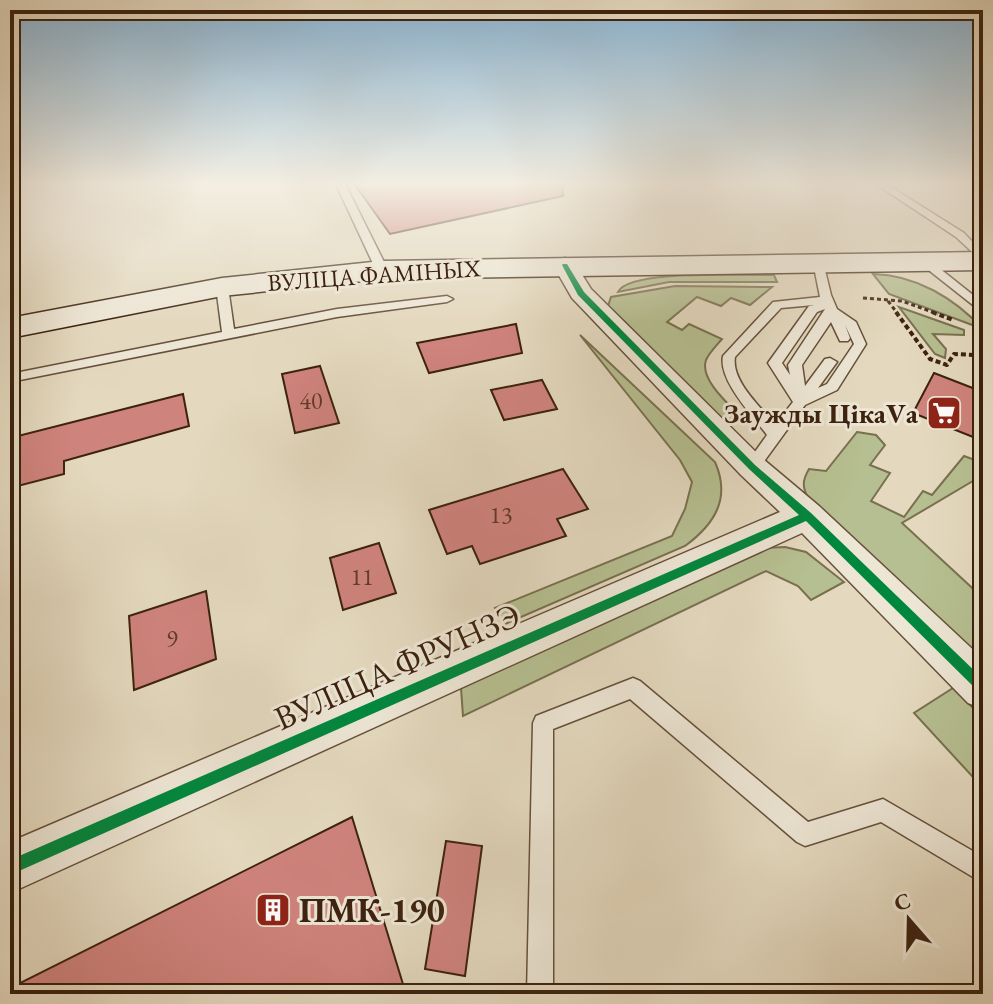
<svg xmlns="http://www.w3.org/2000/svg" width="993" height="1004" font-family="'EB Garamond',serif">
	<rect width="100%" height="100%" fill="#e4d9bf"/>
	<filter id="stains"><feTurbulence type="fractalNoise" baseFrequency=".0025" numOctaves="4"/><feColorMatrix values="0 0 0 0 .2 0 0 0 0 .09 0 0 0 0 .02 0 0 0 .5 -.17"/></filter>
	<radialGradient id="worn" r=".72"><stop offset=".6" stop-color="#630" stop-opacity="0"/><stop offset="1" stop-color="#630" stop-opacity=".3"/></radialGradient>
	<path fill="#b6bf91" stroke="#797050" stroke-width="2" d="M873,274C916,275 954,298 983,329L889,294Z
		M774,275L777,282H669L618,292C629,269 746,276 774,275Z
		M675,286L772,287L750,305L731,298L721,306L697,297L667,322L682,330L689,324L722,339C717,345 709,353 706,360C699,380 731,406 743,419L727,425L608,306L611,297Z
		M899,307L964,330V335L933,334L946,349L945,358L935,354Z
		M580,335L715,462C731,498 715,524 685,546L505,624L495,608L672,536L685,509L692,482L680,460Z
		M857,432L876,435L885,445L870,465L890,473L871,501L904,517L923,491L932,495L964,456L983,463V475L902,523L983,598V664L809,500C802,487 802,481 809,469L826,471Z
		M785,547L806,552L844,582L811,600L798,586L766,571L463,716L461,688L763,548Z
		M953,688L983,718V788L914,713Z"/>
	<path fill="#cf837d" stroke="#3c220f" stroke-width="2" d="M353,182H562L563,196L390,234Z
		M516,324L522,353L429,373L417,343Z
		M320,366L339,423L295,433L282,374Z
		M934,373L983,392V441L913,413Z
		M542,380L557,409L504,420L491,390Z
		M183,394L189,426L64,461V474L10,488V438Z
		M563,469L588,509L557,519L566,536L480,564L472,546L447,554L429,510Z
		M379,543L396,593L343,610L330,558Z
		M206,591L216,659L134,690L129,616Z
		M352,817L406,994H10V988Z
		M446,841L482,846L465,976L425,969Z"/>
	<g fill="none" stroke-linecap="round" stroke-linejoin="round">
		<g stroke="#66503b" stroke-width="3">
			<path id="lane" d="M335,182H344L388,270L386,272L376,270Z
				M873,182H883L964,233L983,253V262L956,237Z
				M978,209H983V215L978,213Z
				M818,259L823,262L831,295L837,309L856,322L866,344L837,390L805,405L757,471H747L744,467L747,463L767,435C753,416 718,380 723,356L773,302L820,297L813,262ZM814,305L809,306L768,363L793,402L775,425C761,407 731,381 735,357L781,308ZM825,309L788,365L790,375L782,363L817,312ZM831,322L840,341H848L850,338L845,325L854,344L827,384L818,388L837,362L830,358L825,359L805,386L802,365Z
				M921,260H929L983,303V313L921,264Z
				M222,284L228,287L234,329L337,309L447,296L453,299L447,302L337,317L10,382V374L222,332L216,287Z
				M633,678L640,681L808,822L883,799L983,857V883L881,822L805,846L797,842L630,699L553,729V994H527L533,723L536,716Z"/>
		</g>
		<g stroke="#66503b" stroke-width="3">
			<path id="street" d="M565,258L573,260L591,289L763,459L819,506L983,659V709L968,703L802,533L10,893V842L780,512L741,475L572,298L553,265L557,260Z"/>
		</g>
		<g stroke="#3c220f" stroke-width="3">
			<path id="secondary" d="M983,252V270L382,279L222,296L10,338V318L222,278L382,261Z"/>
		</g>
		<path stroke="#3c220f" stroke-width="3" stroke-dasharray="4 3" stroke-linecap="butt" d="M863,298L902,301L938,314
			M888,301L898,314"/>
		<path stroke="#3c220f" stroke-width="4" stroke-dasharray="5 3" stroke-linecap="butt" d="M896,312L930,359L947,365L954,354L975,355L981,333
			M932,312L953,320"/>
		<use href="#lane" fill="#ede6d5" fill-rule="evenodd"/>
		<use href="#street" fill="#ede6d5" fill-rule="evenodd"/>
		<use href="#secondary" fill="#ede6d5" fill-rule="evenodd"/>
		<g stroke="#ede6d5" stroke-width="5">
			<path id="cycleway" d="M563,264H567L584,292L755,465L811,513L983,679V694L979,692L806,521L10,875V860L799,515L749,469L578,295L562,265Z"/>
		</g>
		<use href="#cycleway" fill="#00873e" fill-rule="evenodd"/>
	</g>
	<linearGradient id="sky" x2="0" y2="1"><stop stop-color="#89b6d6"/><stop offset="0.57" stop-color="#f3eee2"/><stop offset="1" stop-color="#f3eee2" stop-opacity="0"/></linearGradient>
	<rect width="993" height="322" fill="url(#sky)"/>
	<defs>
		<g id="supermarket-square" transform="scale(1.8)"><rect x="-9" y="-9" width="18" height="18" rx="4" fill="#8f2418" stroke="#ede6d5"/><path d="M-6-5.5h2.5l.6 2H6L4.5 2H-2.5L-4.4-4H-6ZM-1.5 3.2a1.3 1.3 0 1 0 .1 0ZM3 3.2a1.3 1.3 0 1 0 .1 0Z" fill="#fff"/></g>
		<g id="building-square" transform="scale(1.8)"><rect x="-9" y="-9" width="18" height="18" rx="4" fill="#8f2418" stroke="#ede6d5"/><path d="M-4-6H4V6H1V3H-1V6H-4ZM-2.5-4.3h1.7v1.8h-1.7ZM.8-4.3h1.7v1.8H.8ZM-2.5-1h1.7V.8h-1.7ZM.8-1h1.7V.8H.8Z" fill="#fff"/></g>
	</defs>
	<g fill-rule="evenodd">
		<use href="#supermarket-square" x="944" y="413"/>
		<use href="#building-square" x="273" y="910"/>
	</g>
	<g text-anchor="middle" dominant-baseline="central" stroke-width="6" stroke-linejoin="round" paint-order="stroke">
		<g font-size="24" fill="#3c220f" stroke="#ede6d5">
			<text transform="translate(374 275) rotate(-4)">ВУЛІЦА ФАМІНЫХ</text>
		</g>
		<g font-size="24" fill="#613a2a">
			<text x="311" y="400">40</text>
			<text x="501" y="514">13</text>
			<text x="362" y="576">11</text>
			<text x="172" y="638">9</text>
		</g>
		<g font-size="28" font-weight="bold" fill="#3c220f" stroke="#ede6d5" text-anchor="end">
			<text x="918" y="413">Заужды ЦікаVа</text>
		</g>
		<g font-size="34" fill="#3c220f" stroke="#ede6d5">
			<text transform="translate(397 666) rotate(-24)">ВУЛІЦА ФРУНЗЭ</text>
		</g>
		<g font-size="34" font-weight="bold" fill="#3c220f" stroke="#ede6d5" text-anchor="start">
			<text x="299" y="910">ПМК-190</text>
		</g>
	</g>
	<rect width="993" height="1004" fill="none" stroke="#e4d9bf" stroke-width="40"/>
	<rect x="12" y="12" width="969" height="980" fill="none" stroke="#3c220f" stroke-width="4"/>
	<rect x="20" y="20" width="953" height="964" fill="none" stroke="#3c220f" stroke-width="2"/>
	<g transform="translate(909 920) rotate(340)" stroke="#ede6d5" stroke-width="6" paint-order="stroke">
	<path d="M0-6L14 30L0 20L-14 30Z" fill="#3c220f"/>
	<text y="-12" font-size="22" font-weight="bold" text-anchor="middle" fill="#3c220f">С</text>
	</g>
	<rect width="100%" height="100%" filter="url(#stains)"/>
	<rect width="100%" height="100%" fill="url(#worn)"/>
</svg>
